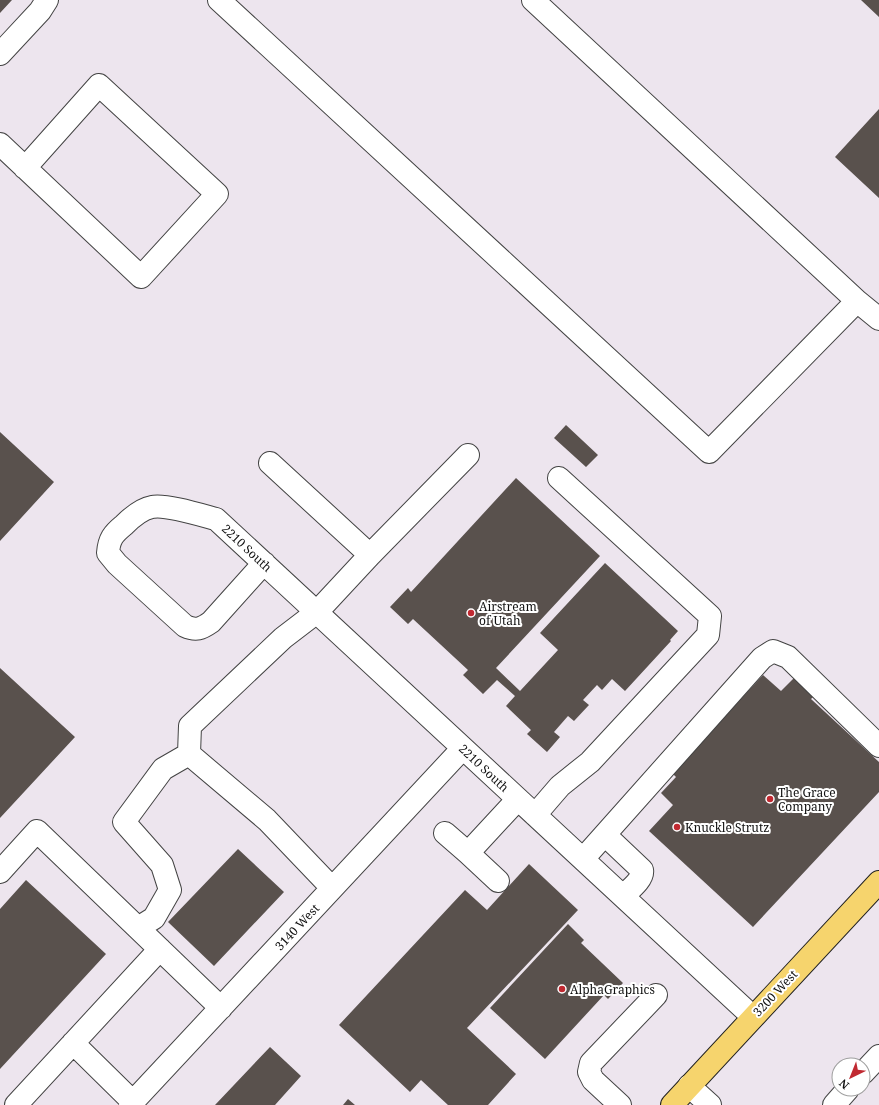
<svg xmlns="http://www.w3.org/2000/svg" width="879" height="1105" font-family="'Noto Serif',serif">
	<rect width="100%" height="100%" fill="#fffdf4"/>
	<path fill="#ede5ee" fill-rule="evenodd" d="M0,0H879V1105H0ZM839,1065H863V1089H839Z"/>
	<path fill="#59514d" d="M0,0H12L0,13Z
		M861,0H879V17Z
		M879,109V198L835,157Z
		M566,425L598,455L586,467L554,438Z
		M0,432L54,482L0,541Z
		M516,478L600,556L496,668L520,691L558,650L540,633L605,563L678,631L670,640L671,641L625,691L612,679L602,690L597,685L583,700L589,705L574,721L568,716L554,732L560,737L547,752L527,734L531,730L506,706L515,696L497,680L483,694L463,675L468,670L413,619L408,624L390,607L408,588L411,592Z
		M0,668L75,737L0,818Z
		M763,675L781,691L797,675L817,693L811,699L879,762V792L753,927L649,831L673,805L661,793L676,777L672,773Z
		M238,849L284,892L214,966L168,922Z
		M529,864L578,910L467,1028L516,1074L488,1105H448L421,1080L410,1092L339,1025L465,890L487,910Z
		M26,880L106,954L0,1069V909Z
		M568,924L584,940L581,943L623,983L608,999L604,995L545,1059L490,1008Z
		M270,1047L301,1076L275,1105H215Z
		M348,1099L355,1105H343Z"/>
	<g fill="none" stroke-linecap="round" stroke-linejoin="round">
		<g stroke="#434343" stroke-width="24">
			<path id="minor" d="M219,0L709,452L857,301L879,319
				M533,0L857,301
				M0,54L40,11L47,0
				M0,144L141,277L217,194L99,85L25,168
				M270,463L370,555L317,612L283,638L190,726L189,754L267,820L332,888
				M370,555L468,455
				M264,563L211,622C201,629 196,631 185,626L117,564L108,553C109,539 113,534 124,525C132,517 141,509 152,507C165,504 201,515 216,519L753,1017
				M535,815L560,786L590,762L708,635L710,616L559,478
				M445,833L468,853L518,799
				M605,835L642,870C644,879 629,890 623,896
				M468,853L498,881
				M583,859L762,658L773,651L788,657L879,746
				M0,872L37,831L221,1008
				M138,928L154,918L170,890L162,865L124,822L163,769L189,754
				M73,1043L133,1102
				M863,1073L879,1056
				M689,1086L710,1105
				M16,1105L160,949
				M130,1105L463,748
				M620,1105L593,1080L589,1072L591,1063L656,995
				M834,1105L848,1089"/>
		</g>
		<g stroke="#212121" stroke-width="24">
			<path id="major" d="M672,1105L879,882"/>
		</g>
		<use href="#minor" stroke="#fff" stroke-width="22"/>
		<use href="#major" stroke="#f6d46d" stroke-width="22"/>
	</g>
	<g fill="#c02931" stroke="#fff" stroke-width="1.5">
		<circle cx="471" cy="613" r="4"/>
		<circle cx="770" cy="799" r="4"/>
		<circle cx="677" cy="827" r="4"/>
		<circle cx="562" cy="989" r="4"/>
	</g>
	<g text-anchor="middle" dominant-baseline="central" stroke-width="4" stroke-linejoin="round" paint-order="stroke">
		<g font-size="12" fill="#101010" stroke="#fff">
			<text transform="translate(247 548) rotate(43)">2210 South</text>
			<text transform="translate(484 768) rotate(43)">2210 South</text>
			<text transform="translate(297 927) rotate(-47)">3140 West</text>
			<text transform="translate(775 993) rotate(-47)">3200 West</text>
		</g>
		<g font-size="12" fill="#101010" stroke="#fff" text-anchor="start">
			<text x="479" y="606">Airstream<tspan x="479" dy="14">of Utah</tspan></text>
			<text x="778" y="792">The Grace<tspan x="778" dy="14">Company</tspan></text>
			<text x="685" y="827">Knuckle Strutz</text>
			<text x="570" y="989">AlphaGraphics</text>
		</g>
	</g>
	<g transform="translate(851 1077) rotate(223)"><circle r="19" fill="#ffffff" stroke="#9f9f9f"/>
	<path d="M0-3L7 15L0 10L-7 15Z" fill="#c02931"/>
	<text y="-6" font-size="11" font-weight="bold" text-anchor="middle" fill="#101010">N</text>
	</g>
</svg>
